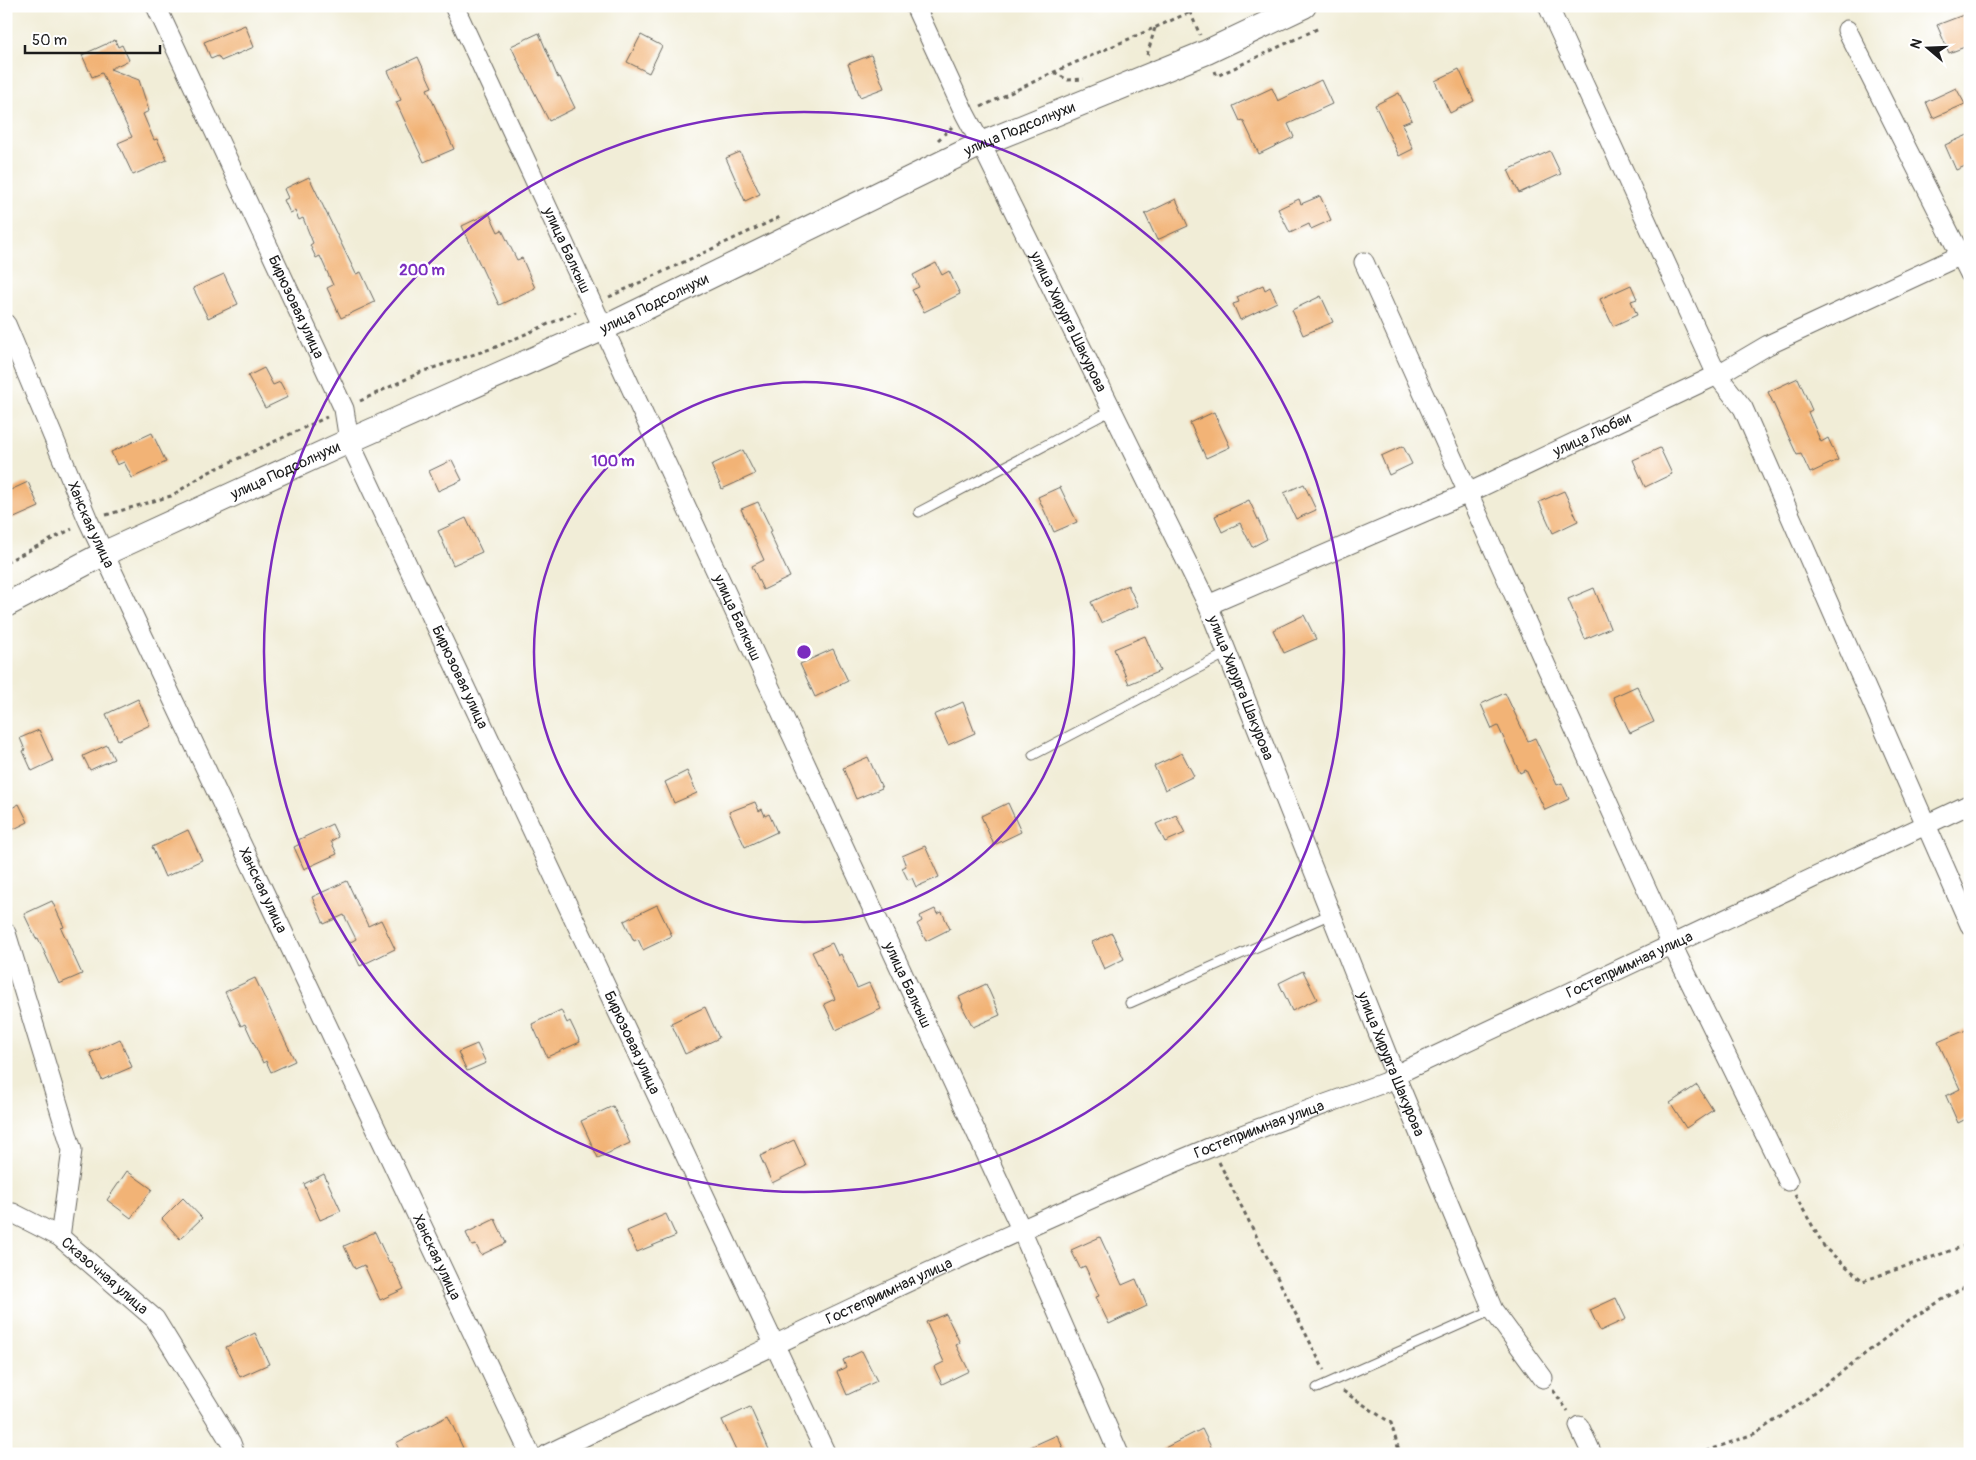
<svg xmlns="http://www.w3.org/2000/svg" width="1976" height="1460" font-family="Pangolin,sans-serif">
	<rect width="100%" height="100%" fill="#fff"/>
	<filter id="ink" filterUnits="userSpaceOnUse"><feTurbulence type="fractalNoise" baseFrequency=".02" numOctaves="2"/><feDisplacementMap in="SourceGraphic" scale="10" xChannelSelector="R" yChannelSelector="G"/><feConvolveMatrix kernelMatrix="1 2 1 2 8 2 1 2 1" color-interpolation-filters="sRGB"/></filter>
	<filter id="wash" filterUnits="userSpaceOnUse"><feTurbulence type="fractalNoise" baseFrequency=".0096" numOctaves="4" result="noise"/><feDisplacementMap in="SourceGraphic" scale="20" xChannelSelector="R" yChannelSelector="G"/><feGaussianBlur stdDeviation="1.12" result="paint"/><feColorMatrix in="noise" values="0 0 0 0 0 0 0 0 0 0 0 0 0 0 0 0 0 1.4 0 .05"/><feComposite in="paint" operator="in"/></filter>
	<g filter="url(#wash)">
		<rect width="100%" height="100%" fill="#f1edd7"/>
		<g id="blocks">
			<path fill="#f2b376" d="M1966,14L1970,24V45L1949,53L1937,25Z
				M245,25L254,47L221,61L218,56L211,59L204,42Z
				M539,33L558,78L560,77L575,108L549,121L525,74H524L511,46Z
				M641,35L662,46L649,73L627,62Z
				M115,40L118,47L122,45L129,60L110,69L139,80L149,111L143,114L154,140L157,139L167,160L133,175L118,143L132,137L102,73L92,77L82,55Z
				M871,55L884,88L860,97L848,64Z
				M418,57L432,87L427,89L454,149L424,162L396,102L401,100L388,71Z
				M1459,69L1474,101L1450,113L1435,81Z
				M1321,80L1332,104L1288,124L1294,137L1259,154L1243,120L1240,121L1233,106L1272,88L1278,101Z
				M1956,88L1965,104L1933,118L1926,102Z
				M1399,93L1412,120L1402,124L1413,149L1399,156L1375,105Z
				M1970,134V164L1956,170L1945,145Z
				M1550,151L1561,174L1519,193L1508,170Z
				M740,152L760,194L745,201L726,158Z
				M309,177L356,274L361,272L375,302L341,318L327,288L333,285L320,256L316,258L310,245L313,243L303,218L299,220L295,211L290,213L284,200L288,198L284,189Z
				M1320,196L1331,220L1311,229L1309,224L1290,233L1278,209L1299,199L1301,204Z
				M1176,199L1188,226L1157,240L1145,214Z
				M489,213L498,232L502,230L517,260L522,258L535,288L499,305L462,226Z
				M936,263L942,275L949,271L960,294L924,312L912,290L919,287L913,275Z
				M224,274L238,304L208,318L193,288Z
				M1263,285L1265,290L1270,287L1277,302L1240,320L1233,304L1239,302L1237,297Z
				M1631,285L1637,299L1631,301L1637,315L1613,326L1600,299Z
				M1321,296L1333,322L1303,335L1292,310Z
				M264,368L273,385L280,382L288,397L265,408L248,376Z
				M1798,378L1812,410L1808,412L1821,442L1828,438L1838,460L1810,473L1801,454L1797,455L1768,392Z
				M1214,412L1230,447L1206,458L1190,423Z
				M152,433L166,462L132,478L124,462L117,465L111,452Z
				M1403,446L1412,464L1389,475L1381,456Z
				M1660,448L1672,474L1645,487L1633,460Z
				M743,450L755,474L722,489L711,465Z
				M452,460L462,480L438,491L429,471Z
				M28,482L39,507L12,519L6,507V492Z
				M1304,484L1316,510L1296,519L1284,493Z
				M1060,487L1077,522L1054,532L1038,497Z
				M1564,491L1578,521L1553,533L1539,502Z
				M1249,500L1267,539L1252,547L1240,523L1222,532L1215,516Z
				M758,502L772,531L769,532L790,577L763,590L752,566L764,560L741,509Z
				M466,518L482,552L453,565L438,531Z
				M1128,585L1138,606L1101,623L1091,602Z
				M1594,588L1610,628L1585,639L1568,599Z
				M1304,615L1316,639L1284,653L1273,630Z
				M1145,636L1160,671L1129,684L1114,649Z
				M833,649L848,681L815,697L800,664Z
				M1637,686L1654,722L1630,733L1613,697Z
				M1505,693L1528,741L1535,738L1557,785L1562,783L1569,799L1545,810L1526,770L1520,773L1498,726L1492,729L1481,704Z
				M138,699L150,725L118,740L106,714Z
				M963,702L975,733L948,745L934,715Z
				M39,730L53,761L32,771L23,751L25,750L20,738Z
				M107,745L114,759L90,770L83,756Z
				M1182,753L1194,776L1165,790L1154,766Z
				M868,757L882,788L856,799L843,768Z
				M687,771L697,793L674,803L665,782Z
				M755,802L759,811L762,809L765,816L769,814L777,832L745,847L729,812Z
				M1008,803L1021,832L994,845L981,816Z
				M19,804L28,822L6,833V811Z
				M1176,815L1185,833L1165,842L1156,824Z
				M332,824L338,837L331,841L337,854L304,869L294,847L300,844L298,840Z
				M188,830L202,860L165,877L152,847Z
				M925,846L939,877L916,887L912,878L908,880L902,868L906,866L902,856Z
				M347,881L368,926L381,920L395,949L360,966L349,943L356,939L344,915L324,924L312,897Z
				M52,901L64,927L61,928L82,974L59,984L38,938L36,939L24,914Z
				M657,905L672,936L643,950L638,939L634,941L624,921Z
				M935,909L937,914L942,912L950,929L926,941L917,924L922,921L920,916Z
				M1112,933L1124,959L1104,969L1092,942Z
				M832,943L838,956L841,954L857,988L869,983L881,1009L836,1030L824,1004L835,999L812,952Z
				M1303,971L1317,999L1292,1011L1279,983Z
				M255,978L295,1061L271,1072L266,1061L263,1063L245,1024L241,1026L225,992Z
				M986,984L1000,1015L973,1027L962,1006L963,1005L959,997Z
				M705,1007L719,1038L685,1054L671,1023Z
				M561,1010L567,1023L570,1021L580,1042L547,1057L532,1024Z
				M1966,1030L1970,1039V1117L1958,1123L1946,1096L1960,1089L1938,1042Z
				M120,1039L132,1067L102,1080L90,1053Z
				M477,1044L486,1063L467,1071L458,1052Z
				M1697,1085L1713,1110L1686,1128L1670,1103Z
				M613,1106L630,1143L598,1158L581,1121Z
				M794,1140L806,1166L772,1183L760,1156Z
				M127,1171L152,1189L131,1218L107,1200Z
				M324,1174L341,1211L320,1220L304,1184Z
				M183,1198L202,1218L180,1239L162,1219Z
				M666,1214L676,1236L637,1252L627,1231Z
				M495,1219L506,1243L481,1255L476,1245L472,1246L466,1233Z
				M375,1232L389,1263L391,1262L404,1289L380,1300L364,1265L355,1269L344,1246Z
				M1100,1237L1122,1285L1136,1279L1147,1306L1109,1324L1096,1297L1099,1296L1085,1266L1080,1268L1071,1250Z
				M1616,1298L1626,1319L1600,1331L1590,1310Z
				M946,1314L960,1343L956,1345L969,1371L942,1384L934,1367L944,1362L926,1322Z
				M255,1333L269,1364L240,1377L226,1347Z
				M862,1351L877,1381L847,1395L837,1372L846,1367L843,1360Z
				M750,1407L771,1454H738L722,1420Z
				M448,1416L463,1448L451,1454H401L396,1443Z
				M1202,1429L1212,1449L1202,1454H1153Z
				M1057,1435L1066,1454H1015Z"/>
		</g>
	</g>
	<g filter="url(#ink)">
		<use href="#blocks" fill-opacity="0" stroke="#67655d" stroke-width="1"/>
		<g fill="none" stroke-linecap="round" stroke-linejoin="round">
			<g stroke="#67655d" stroke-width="11">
				<path id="service" d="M919,512L1112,410
					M1033,755L1227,653
					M1130,1003L1331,914
					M1317,1388L1493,1310"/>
			</g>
			<g stroke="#67655d" stroke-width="21">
				<g id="minor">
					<path id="s1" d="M156,6L344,409L349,441L826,1454"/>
					<path id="s2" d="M454,6L1021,1229L1119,1454"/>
					<path id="s3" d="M915,6L965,114L981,144L1208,605L1395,1075L1493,1310L1543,1378"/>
					<path d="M1548,6L1717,375L1743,408L1970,925"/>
					<path d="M1847,30L1970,274"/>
					<path d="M1364,262L1672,945L1788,1181"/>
					<path id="s4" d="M6,324L88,520L530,1454"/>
					<path id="s5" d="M1208,605L1468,493L1717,375L1768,345L1970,251"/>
					<path d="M6,933L72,1150L60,1237"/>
					<path id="s6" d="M6,1214L13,1213L60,1237L155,1319L231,1443L235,1454"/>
					<path d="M1579,1426L1592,1454"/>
					<path id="s7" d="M548,1454C767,1348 985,1242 1209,1148C1267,1124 1327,1104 1386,1082L1395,1075L1970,804"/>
				</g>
			</g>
			<g stroke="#67655d" stroke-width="26">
				<g id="tertiary">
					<path id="s8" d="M6,605L105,553L349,441L604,328L981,144L1207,52L1304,6"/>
				</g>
			</g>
			<path stroke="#67655d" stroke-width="3" stroke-dasharray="4 4" stroke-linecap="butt" d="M1190,12L1200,35
				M1147,55L1155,28
				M1215,71L1217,76L1319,28
				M1054,72L1068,80L1084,79
				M981,107L1054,72L1204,6
				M938,140L952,127
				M609,297L780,217
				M360,401L421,372L496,347L576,312
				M106,515L171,496L207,473L327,417
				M6,562L72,529
				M1219,1162L1324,1370
				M1795,1195L1825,1248L1863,1281L1970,1244
				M1553,1390L1568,1411
				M1343,1391L1391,1423L1400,1454
				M1699,1454L1756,1433L1801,1403L1909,1320L1970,1283"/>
			<use href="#service" stroke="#fff" stroke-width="9"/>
			<use href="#minor" stroke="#fff" stroke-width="19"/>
			<use href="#tertiary" stroke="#fff" stroke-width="24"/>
		</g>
	</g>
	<g fill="none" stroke="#7b2cbf" stroke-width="2.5">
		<circle cx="804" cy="652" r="270"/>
		<circle cx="804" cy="652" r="540"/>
	</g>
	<g text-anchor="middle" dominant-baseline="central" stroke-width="5" stroke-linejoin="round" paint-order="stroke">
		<g font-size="15" fill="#1c1c1c" stroke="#fff">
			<text stroke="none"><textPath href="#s8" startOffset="1120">улица Подсолнухи</textPath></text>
			<text stroke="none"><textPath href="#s2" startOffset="269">улица Балкыш</textPath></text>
			<text stroke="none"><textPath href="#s8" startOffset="715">улица Подсолнухи</textPath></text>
			<text stroke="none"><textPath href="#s1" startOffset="332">Бирюзовая улица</textPath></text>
			<text stroke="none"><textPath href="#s3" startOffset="351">улица Хирурга Шакурова</textPath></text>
			<text stroke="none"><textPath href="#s5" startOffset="420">улица Любви</textPath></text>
			<text stroke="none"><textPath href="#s8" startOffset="310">улица Подсолнухи</textPath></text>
			<text stroke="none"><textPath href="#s4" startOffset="218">Ханская улица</textPath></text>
			<text stroke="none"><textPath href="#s2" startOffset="674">улица Балкыш</textPath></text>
			<text stroke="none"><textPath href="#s1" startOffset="738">Бирюзовая улица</textPath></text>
			<text stroke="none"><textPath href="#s3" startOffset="756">улица Хирурга Шакурова</textPath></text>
			<text stroke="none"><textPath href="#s4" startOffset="622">Ханская улица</textPath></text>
			<text stroke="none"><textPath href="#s7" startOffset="1188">Гостеприимная улица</textPath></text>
			<text stroke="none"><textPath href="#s2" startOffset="1079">улица Балкыш</textPath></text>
			<text stroke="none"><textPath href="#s1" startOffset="1142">Бирюзовая улица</textPath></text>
			<text stroke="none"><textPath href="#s3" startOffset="1161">улица Хирурга Шакурова</textPath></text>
			<text stroke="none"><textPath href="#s7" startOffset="782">Гостеприимная улица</textPath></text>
			<text stroke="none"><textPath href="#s4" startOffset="1028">Ханская улица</textPath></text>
			<text stroke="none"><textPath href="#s6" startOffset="119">Сказочная улица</textPath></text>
			<text stroke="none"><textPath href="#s7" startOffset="378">Гостеприимная улица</textPath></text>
		</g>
	</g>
	<circle cx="804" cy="652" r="8" fill="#7b2cbf" stroke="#fff" stroke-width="2.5"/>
	<g font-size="15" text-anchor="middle" font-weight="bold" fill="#7b2cbf" stroke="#fff" stroke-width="5" stroke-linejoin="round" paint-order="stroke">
		<text x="422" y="275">200 m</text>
		<text x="613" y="466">100 m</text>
	</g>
	<rect width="1976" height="1460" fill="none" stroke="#fff" stroke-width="25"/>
	<g transform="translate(1928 48) rotate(289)" stroke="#ffffff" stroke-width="4" paint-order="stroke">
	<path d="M0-4L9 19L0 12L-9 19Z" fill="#1c1c1c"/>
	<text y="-8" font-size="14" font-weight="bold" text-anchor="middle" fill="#1c1c1c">N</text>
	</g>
	<path d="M25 45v8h135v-8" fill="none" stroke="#1c1c1c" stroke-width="2.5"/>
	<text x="32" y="45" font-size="15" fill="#1c1c1c" stroke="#ffffff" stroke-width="4" paint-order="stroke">50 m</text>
</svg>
